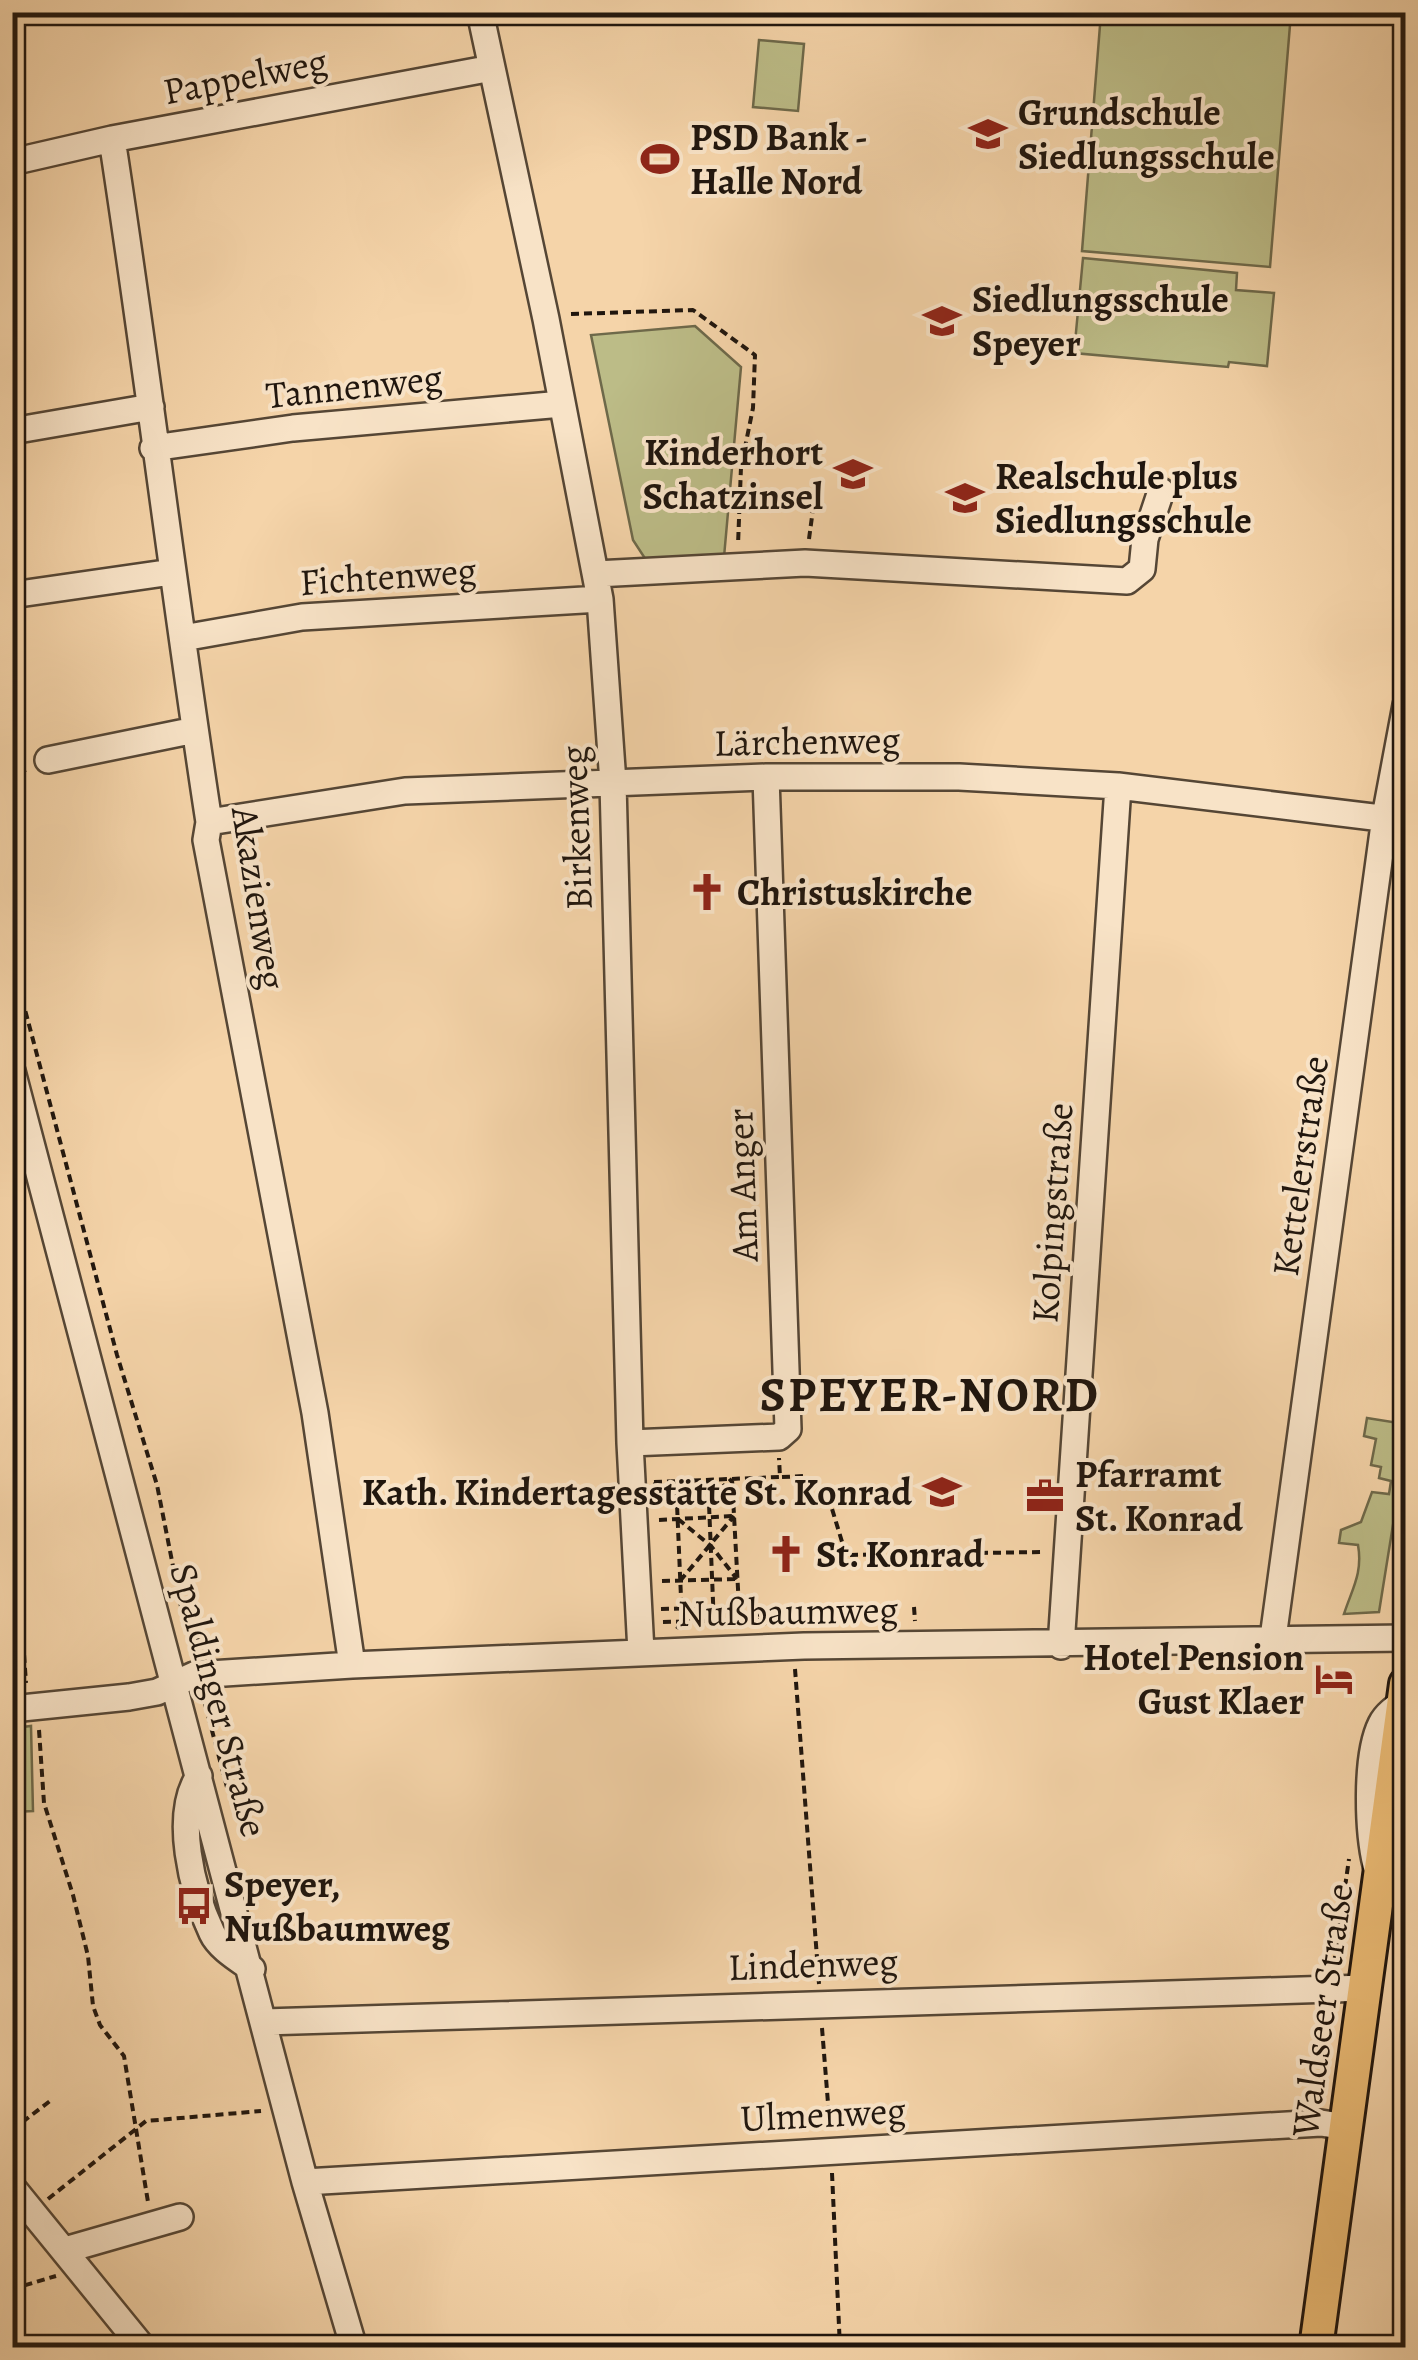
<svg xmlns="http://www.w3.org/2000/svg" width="1418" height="2360" font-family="Alegreya,serif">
	<rect width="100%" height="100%" fill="#f5d4a9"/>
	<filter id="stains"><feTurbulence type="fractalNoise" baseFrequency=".002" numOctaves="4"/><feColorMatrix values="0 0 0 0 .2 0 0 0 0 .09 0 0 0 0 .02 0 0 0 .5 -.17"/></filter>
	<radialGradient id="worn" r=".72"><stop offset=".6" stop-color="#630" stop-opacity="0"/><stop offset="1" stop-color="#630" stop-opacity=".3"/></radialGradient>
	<path fill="#bcbc87" stroke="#6e694a" stroke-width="2.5" d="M1101,13H1291L1270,267L1082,251Z
		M759,40L804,44L798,111L753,107Z
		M1083,258L1237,273L1236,290L1274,293L1267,366L1229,362L1228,367L1074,353Z
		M695,326L741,367L724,557L646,560L633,540L591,335Z
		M1367,1418L1405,1424V1450L1379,1612L1344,1614C1352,1589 1363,1573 1358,1545L1339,1543L1341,1530L1361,1522L1372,1492L1389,1494L1391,1481L1379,1478L1381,1467L1371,1465L1376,1439L1364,1436Z
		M31,1726L33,1811L13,1812V1728Z"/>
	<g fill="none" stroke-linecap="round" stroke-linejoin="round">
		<g stroke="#554635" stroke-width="30">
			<path id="minor" d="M480,12L546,319L600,599L613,783L630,1443L641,1652
				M112,139C147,366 174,594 209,822L206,840L315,1413L352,1665
				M12,162L112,139L492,68
				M12,431L151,407
				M153,448L293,428L562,404
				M596,574L805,563L1127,581L1142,569L1145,539L1161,491
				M12,595L172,572
				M183,638L302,617L600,599
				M48,760L195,730
				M209,822L405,791L766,777H959L1118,786L1406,821
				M12,1071L305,2182L354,2348
				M630,1443L779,1437L788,1429L766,777
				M1273,1638L1385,817L1406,705
				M1061,1646L1118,786
				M12,1709L129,1697L157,1692L194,1675L352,1665L804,1646L1406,1638
				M199,1776C173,1815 192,1891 212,1933C219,1948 238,1959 252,1969
				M1376,1865C1368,1832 1365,1756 1381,1724C1386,1714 1395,1708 1404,1702
				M264,2022L1365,1988
				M305,2182L1321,2123L1346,2127
				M12,2187L143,2348
				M65,2250L180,2217"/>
		</g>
		<g stroke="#20160e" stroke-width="38">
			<path id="major" d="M1316,2348L1406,1684"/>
		</g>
		<path stroke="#20160e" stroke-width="4" stroke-dasharray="8 5" stroke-linecap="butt" d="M571,314L693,310L755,355L753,408L741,467L738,545
			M809,539L817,479
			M12,774L26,770
			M12,961L117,1355L157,1485L186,1632
			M782,1477L804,1476L805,1483
			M732,1479L739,1607
			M708,1480L714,1625
			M676,1481L682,1621L677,1629
			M654,1482L780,1477L779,1458
			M654,1482L677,1500
			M821,1489H826L846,1555L1042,1552
			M709,1498L732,1479
			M678,1519L711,1546L737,1579
			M659,1520L734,1516
			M662,1581L737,1579
			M680,1581L734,1516
			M914,1607L915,1621
			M661,1609L743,1607
			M758,1612L766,1625
			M1395,1615L1406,1556
			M751,1620H762
			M663,1622L738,1620
			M186,1624L207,1652
			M12,1655L24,1654L26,1683
			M795,1669L819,1984
			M205,1704L228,1791
			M39,1730L44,1803L73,1895L88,1956L93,2006L100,2025L124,2056L148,2202
			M1334,1964L1349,1859
			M822,2028L830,2128
			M12,2130L50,2101
			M832,2173L840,2348
			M48,2199L146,2121L261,2111
			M12,2289L56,2276
			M12,2320L17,2335H12"/>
		<use href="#minor" stroke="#f8e3c7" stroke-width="25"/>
		<use href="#major" stroke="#eaba74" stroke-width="32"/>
	</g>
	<defs>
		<g id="school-bare" transform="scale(3)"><path d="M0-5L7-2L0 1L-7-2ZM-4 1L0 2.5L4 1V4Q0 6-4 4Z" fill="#8f2418" stroke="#f8e3c7" stroke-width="2.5" paint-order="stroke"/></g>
		<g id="stadium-bare" transform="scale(3)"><path d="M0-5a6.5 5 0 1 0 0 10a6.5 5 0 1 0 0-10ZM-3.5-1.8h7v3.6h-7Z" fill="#8f2418" stroke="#f8e3c7" stroke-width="2.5" paint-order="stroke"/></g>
		<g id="church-bare" transform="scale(3)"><path d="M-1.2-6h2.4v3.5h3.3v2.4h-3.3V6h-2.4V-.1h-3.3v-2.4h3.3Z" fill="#8f2418" stroke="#f8e3c7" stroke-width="2.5" paint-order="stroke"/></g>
		<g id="office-bare" transform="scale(3)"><path d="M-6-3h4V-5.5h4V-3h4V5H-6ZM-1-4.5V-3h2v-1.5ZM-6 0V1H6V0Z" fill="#8f2418" stroke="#f8e3c7" stroke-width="2.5" paint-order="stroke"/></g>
		<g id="hotel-bare" transform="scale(3)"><path d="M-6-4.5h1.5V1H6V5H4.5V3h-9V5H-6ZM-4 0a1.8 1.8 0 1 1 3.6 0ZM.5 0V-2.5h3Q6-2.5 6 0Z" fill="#8f2418" stroke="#f8e3c7" stroke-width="2.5" paint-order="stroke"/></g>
		<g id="bus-bare" transform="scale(3)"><path d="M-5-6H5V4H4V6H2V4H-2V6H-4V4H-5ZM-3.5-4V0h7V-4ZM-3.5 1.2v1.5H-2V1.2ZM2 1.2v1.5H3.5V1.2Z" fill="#8f2418" stroke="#f8e3c7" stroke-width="2.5" paint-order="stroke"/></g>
	</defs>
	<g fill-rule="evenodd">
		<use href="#school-bare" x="988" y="134"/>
		<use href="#stadium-bare" x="660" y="159"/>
		<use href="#school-bare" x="942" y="321"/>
		<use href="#school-bare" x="853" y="474"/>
		<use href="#school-bare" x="965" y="498"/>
		<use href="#church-bare" x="707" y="892"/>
		<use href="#school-bare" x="942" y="1492"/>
		<use href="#office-bare" x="1045" y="1496"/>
		<use href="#church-bare" x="786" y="1554"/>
		<use href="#hotel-bare" x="1334" y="1679"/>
		<use href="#bus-bare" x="194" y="1906"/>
	</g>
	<g text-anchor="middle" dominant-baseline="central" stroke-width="8" stroke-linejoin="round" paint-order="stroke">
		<g font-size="38" fill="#20160e" stroke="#f8e3c7">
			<text transform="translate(245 76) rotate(-11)">Pappelweg</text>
			<text transform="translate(354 386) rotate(-6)">Tannenweg</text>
			<text transform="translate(388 576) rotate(-4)">Fichtenweg</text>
			<text transform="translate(807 741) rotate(-1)">Lärchenweg</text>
			<text transform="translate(576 828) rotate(-92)">Birkenweg</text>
			<text transform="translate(259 898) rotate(81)">Akazienweg</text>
			<text transform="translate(1300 1166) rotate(-82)">Kettelerstraße</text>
			<text transform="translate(742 1185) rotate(-92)">Am Anger</text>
			<text transform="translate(1052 1213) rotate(-86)">Kolpingstraße</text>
			<text transform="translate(788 1611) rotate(-1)">Nußbaumweg</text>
			<text transform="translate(219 1700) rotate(75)">Spaldinger Straße</text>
			<text transform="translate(813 1964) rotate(-2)">Lindenweg</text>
			<text transform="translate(1322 2010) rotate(-82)">Waldseer Straße</text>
			<text transform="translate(823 2114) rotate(-3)">Ulmenweg</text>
		</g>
		<g font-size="38" font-weight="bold" fill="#20160e" stroke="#f8e3c7" text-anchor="start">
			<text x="1018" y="112">Grundschule<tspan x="1018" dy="44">Siedlungsschule</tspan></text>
			<text x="690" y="137">PSD Bank -<tspan x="690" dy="44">Halle Nord</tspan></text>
			<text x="972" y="299">Siedlungsschule<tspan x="972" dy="44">Speyer</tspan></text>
			<text x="823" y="452" text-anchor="end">Kinderhort<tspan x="823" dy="44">Schatzinsel</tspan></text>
			<text x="995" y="476">Realschule plus<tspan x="995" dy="44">Siedlungsschule</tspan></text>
			<text x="737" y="892">Christuskirche</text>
			<text x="1075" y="1474">Pfarramt<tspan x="1075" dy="44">St. Konrad</tspan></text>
			<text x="912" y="1492" text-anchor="end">Kath. Kindertagesstätte St. Konrad</text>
			<text x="816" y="1554">St. Konrad</text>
			<text x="1304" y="1657" text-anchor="end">Hotel Pension<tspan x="1304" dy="44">Gust Klaer</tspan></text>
			<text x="224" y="1884">Speyer,<tspan x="224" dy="44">Nußbaumweg</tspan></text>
		</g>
		<g font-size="48" font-weight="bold" letter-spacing="2.5" fill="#20160e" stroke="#f8e3c7">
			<text x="930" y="1395">SPEYER-NORD</text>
		</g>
	</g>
	<rect width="1418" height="2360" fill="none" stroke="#f5d4a9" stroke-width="50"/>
	<rect x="15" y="15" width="1388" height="2330" fill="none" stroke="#20160e" stroke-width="5"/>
	<rect x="25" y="25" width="1368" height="2310" fill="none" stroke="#20160e" stroke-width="2.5"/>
	<rect width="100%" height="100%" filter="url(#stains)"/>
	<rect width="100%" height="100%" fill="url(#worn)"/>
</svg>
